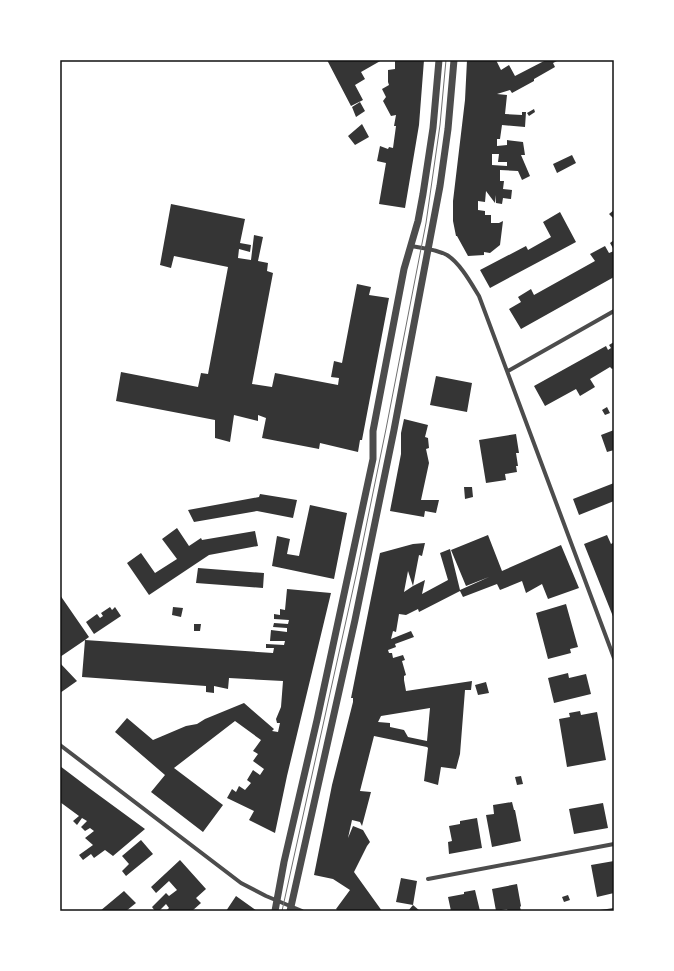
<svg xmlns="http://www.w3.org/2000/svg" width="674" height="971" font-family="Arial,sans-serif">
	<rect width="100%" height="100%" fill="#fff"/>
	<path fill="#353535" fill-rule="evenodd" d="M327,60L351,61L382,60L361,72L365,79L355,85L363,100L351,106Z
		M395,60H424L419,125L405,208L379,204L386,163L377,161L380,146L388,149L389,147L393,148L396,126H394L396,115L391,116L383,101L386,97L382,89L389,85L388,82V70L395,69Z
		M467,60H496L501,70L509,65L515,76L546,60H559L553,63L555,67L534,79V81L512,93L510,90L497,94L507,95L505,114L522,115V112H526L525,127L502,125L500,139H497V146L507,145V140L523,142L525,155H521L530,176L522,180L518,171L500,170V181H504L503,189L512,190L511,199L503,198L502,204L496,203V195L495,203L486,191L485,202L478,201V210L485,211V215H491V223H499L503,221L500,245L490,253L484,252V255L468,256L457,236H456L453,221V201L465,100ZM492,154H499L498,162H507V166L492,165Z
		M360,102L365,111L356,117L352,107Z
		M534,109L535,112L529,116L527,113Z
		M362,124L369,137L355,145L348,136Z
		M572,155L576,163L557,173L553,164Z
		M171,204L245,219L240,243L251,245L250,252L239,249L238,258L251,260L254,235L263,237L258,261L268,263L267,271L273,273L252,384L272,387L275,373L338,385L339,378L331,377L334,361L342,363L357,284L371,287L369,295L389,298L362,440H360L358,452L320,443L319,449L262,438L266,418L258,415V421L234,415L230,442L215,438V420L116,401L121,372L198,387L201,373L208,374L228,267L174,256L171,268L160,265Z
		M614,210V219L609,214Z
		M560,212L576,242L490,288L480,270L526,246L528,250L551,237L543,222Z
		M614,240V250L610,243Z
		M605,246L609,253L614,251V277L521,329L509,309L521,302L518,297L531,289L534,295L595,261L590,254Z
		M614,342V368L612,369L610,367L590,379L595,387L580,396L576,389L545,406L534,386L606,346L608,350L611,348L609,345Z
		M436,376L472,383L467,412L430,405Z
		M607,407L610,413L605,415L602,410Z
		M404,419L428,425L425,437L428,438L429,448L426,449L429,463L421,500H439L436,513L425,511L424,517L390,511L401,454V433Z
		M614,430V450L607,452L601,435Z
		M516,434L519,453H516L518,466H516L517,472L505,474L506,480L486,483L479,440Z
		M614,483V501L579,515L573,499Z
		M464,487H472L473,497L465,499Z
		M260,494L297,500L293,518L257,511L194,522L188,510L259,497Z
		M310,505L347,513L334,579L272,566L277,536L290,539L287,554L299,556Z
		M177,528L189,546L201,538L202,540L255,531L258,546L209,555L149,595L127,563L141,553L155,573L177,559L162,539Z
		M488,535L502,571L561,545L579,588L548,599L542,584L526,593L522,581L500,590L497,584L463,597L460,591L419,612L418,609L406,615L399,614L396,632L393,631L391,639L411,631L414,637L395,644L396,647L388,650L389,653H392L393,658L403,655L405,660L402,661L406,675L404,676V680L406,691L472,681L471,690H465L460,754L456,769L441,767L438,785L424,781L428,748L427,747L374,736L360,791L371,792L362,826L360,822L352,820L348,838L353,826L363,830L370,842L367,846L354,872L382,911H338L336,909L350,890L333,879L314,875L332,785L353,702V698H351L380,553L413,544L425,543L422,556L419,555L413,586L425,580L422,594L448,580L440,553L450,549L460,590L489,577L466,586L451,550ZM408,571L413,586L404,592ZM430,708L427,741L408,737L404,730L390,727V723L378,722L381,716Z
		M607,535L611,544L614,542V619L584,544Z
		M198,568L264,573L263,588L196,583Z
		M287,589L331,593L287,776L275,833L249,820L254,811L227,798L232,789L236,792L239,786L245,790L251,783L247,780L253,770L260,775L264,769L253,761L258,754L253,751L261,740L235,721L174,768L223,805L203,832L151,792L165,775L115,732L127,718L153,740L186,726L197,724L205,719L244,703L274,729L272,731L278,732L280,723H277L276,719L281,707L283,681L229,678L228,689L214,686V693L206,692V686L82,677L85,640L60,657V595L89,637L85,640L273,653L274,648H266V644L284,645L285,641H270L271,630L287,632V628L273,627L274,623L288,624L289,620L274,619V614L280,615V609L285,610Z
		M566,604L578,647L570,649L571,653L548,659L536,613Z
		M110,607L112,610L115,607L121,616L94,634L86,622L97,614L100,618L103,616L101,613Z
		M173,607L183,608L181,617L172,615Z
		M194,624H201L200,631H194Z
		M60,663L77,681L60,693Z
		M568,673L569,678L586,674L591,694L554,703L548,678Z
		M486,682L489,693L478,695L475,685Z
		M580,711L581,715L597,712L606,760L567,767L559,719L570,717L569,713Z
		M60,766L89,788L145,829L113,856L105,850L94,858L91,854L83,860L79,855L93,845L85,838L94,831L90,828L85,831L81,827L87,821L82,818L77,825L73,821L79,816L60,802Z
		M521,776L523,784L517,785L515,777Z
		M512,802L514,810H515L521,841L492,847L486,815L494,814L493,805Z
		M603,803L608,828L574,834L569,809Z
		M477,818L482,848L449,854L448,842L452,841L449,826L460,824V821Z
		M141,840L153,854L126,876L122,871L129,864L122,856Z
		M180,860L206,889L196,898L201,903L192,911H168L167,910L169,908L166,904L159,911H155L152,907L166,893L169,896L177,890L169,881L156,893L151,887Z
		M614,861V893L597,897L591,865Z
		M401,878L417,881L413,905L396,902Z
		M517,884L521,906L520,907L521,911H508L507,909L496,911L492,889Z
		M475,890L480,911H451L448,897L464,894V892Z
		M124,891L136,903L126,911H100Z
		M568,895L570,900L564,902L562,897Z
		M236,896L257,911H226Z
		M413,905L420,911H408Z
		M614,908V911H600V910Z"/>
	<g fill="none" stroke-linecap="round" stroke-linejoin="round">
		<path stroke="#4c4c4c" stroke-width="4" d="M411,246C422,248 436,249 447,255C460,263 471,283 479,296L614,658
			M508,371L614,311
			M60,745L241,883L266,896L302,911
			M428,879L614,844"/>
		<path stroke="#4c4c4c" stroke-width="7" d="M275,911L284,862L317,720L373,459V431L404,269L418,221L423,194L433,128L439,60
			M290,911L355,620L394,430L440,186L448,129L454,60"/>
		<path stroke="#707070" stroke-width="1" d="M282,911L357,571L386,429L426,223L440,125L446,60"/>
	</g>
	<rect width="674" height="971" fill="none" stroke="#ffffff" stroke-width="122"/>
	<rect x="61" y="61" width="552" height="849" fill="none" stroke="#111" stroke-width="1.5"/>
</svg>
